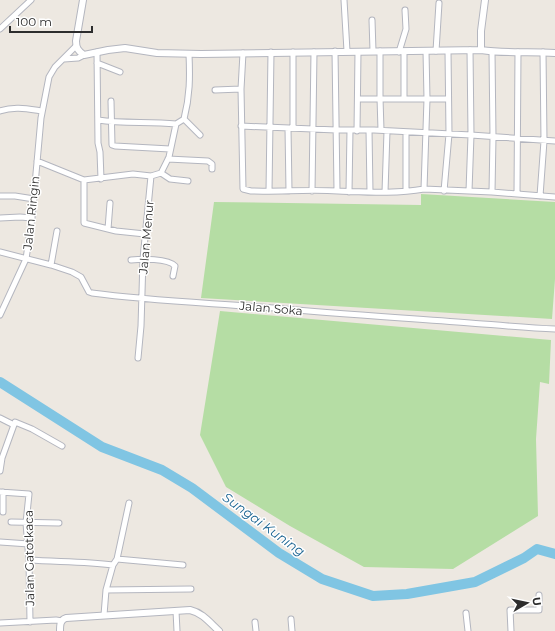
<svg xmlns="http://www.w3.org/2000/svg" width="555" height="631" font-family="Montserrat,sans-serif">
	<rect width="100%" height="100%" fill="#ede8e1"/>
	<path fill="#b5dda4" d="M421,194L555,202V279L552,319L201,298L214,202L421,205Z
		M220,311L551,340L549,384L540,382L536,439L538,516L453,569L364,567L290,526L226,487L200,435Z"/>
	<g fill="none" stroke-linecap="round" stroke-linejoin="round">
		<path stroke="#80c5e3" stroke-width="10" d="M0,382L102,447L162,470L192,488L279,553L322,579L373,596L407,594L475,582L524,558L537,549L555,554"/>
		<g stroke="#b4b6bf" stroke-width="7">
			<path id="minor" d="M344,0L347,51
				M372,20L373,51
				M0,29L31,0
				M335,51L337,190
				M380,51V98L381,130
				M436,51L439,3
				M97,52L98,143L100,152L101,179
				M293,52V127
				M399,52L406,29L405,10
				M404,52V98
				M492,52L493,137L492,192
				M243,53L241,89L243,189L251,191C280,192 309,189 338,191C367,192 396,194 424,189L427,99L426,51
				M64,59L78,58L84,55
				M97,63L120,72
				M215,90L241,89
				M358,99H448
				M111,101L112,145L115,146L170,149
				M0,111C14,106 28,109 42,111
				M184,119L200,135
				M98,120C124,124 150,121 176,124
				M241,126L336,130H374L471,135L555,141
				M288,128L289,191
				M369,130L370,192
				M357,131L358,52
				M406,132V191
				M168,159L208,161L212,164V169
				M37,161L84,180L133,174L151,176L161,173L169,157L176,124L184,119C190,96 190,77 189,54
				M161,173L170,179L188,181
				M84,180V223L116,231L145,234
				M424,189L492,192L555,197
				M269,191L271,52
				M312,191L314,52
				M444,191L449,134L448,51
				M469,191L471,135L470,50
				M349,192L350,130
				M385,192L387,131
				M517,194L518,52
				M0,196H15L34,199
				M540,196L544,141L543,52
				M0,218L20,217L32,218
				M108,229L110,203
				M0,252L51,265L72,272L81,277L89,292L92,293C152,301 213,303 273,308C339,314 405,318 470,323C499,325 527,328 555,329
				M131,260C141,259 168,258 175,266L173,276
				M51,265L57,231
				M0,315L26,259L32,218L41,118L49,77L55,67L76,46
				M138,358L141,326L143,259L151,176
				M0,418L14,425
				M0,471L2,458L15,422L32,429L62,446
				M0,492L29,494L26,523L29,560L30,622
				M3,492V512
				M11,522L59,523
				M0,542L29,544
				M117,559L183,565
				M29,560C57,562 85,561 113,565
				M106,590L113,565L117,559L129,503
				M176,611L177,631
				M466,613L468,631
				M104,615L106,590L191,589
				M291,619L292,631
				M255,622L256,631
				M0,623L56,620L62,621
				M511,631L510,610H539V595"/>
		</g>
		<g stroke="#b4b6bf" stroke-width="8">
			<path id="tertiary" d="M83,0L76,41C76,48 78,51 84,55L108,50L125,48L157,53L201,54L481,50
				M485,0L481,31V50C506,54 530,51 555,53
				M60,631C60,625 60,620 66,618L190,610C203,613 210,623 219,631"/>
		</g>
		<use href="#minor" stroke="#fff" stroke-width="5"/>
		<use href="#tertiary" stroke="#fff" stroke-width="6"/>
	</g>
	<g text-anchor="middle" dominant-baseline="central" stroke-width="3" stroke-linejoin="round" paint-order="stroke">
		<g font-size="12" fill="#2d2d2d" stroke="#fff">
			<text transform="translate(31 213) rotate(-84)">Jalan Ringin</text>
			<text transform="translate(146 237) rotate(-85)">Jalan Menur</text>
			<text transform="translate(271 308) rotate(5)">Jalan Soka</text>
			<text transform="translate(29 558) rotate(-91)">Jalan Gatotkaca</text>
		</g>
		<g font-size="13" font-style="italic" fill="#1c6592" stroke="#fff">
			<text transform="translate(264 524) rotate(36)">Sungai Kuning</text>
		</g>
	</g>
	<g transform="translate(527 603) rotate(81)" stroke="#ffffff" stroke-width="3" paint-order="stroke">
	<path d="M0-3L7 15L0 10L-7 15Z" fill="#2d2d2d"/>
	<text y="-6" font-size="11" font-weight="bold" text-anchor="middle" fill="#2d2d2d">U</text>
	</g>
	<path d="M10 26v6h82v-6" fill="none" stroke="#2d2d2d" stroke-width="2"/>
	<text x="16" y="26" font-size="12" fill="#2d2d2d" stroke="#ffffff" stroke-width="3" paint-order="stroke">100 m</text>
</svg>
